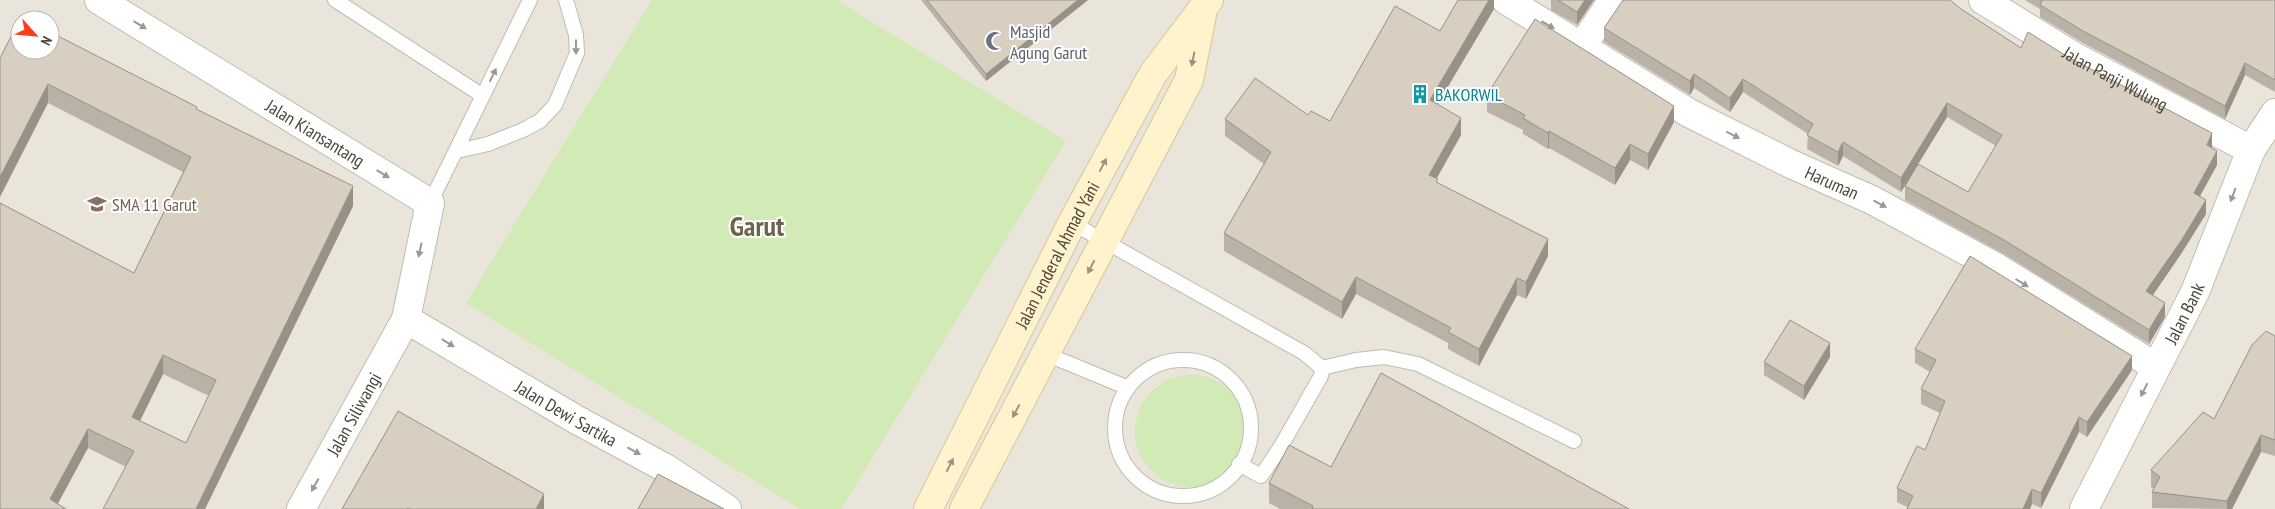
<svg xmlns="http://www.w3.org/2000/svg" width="2275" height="509" font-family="'PT Sans Narrow',sans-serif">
	<rect width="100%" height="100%" fill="#f6f3ec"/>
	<path fill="#eae5da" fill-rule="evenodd" d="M0,0H2275V509H0ZM20,20H50V50H20Z"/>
	<path fill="#d2eab5" d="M652,0H836L1066,141L841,509H800L466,303Z
		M1135 431a56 56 0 1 1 112 0a56 56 0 1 1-112 0Z"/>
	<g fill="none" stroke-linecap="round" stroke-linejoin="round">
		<g stroke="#c2bbae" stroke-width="16">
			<path id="service" d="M335,0L483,96
				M457,151L488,144L523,130L540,121L555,105L577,53L576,35L566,0
				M430,203L530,0
				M1072,223L1304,353L1322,368L1321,376L1280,448L1261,476L1239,464
				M1046,354L1126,387
				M1115 428a68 68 0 1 1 136 0a68 68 0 1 1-136 0Z
				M1322,368L1356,360L1384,357L1418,364L1574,441"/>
		</g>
		<g stroke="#c2bbae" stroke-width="30">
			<g id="minor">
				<path id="s1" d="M1506,0L1689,113L1791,164L1872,200L1996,267L2156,367"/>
				<path id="s2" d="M1983,0L2075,57L2251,150"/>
				<path d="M1582,46L1613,0"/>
				<path id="s3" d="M2084,509L2195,292L2251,150L2275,113"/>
			</g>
		</g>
		<g stroke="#c2bbae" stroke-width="30">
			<g id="tertiary">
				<path id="s4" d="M99,0L430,203L406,319L301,509"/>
				<path id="s5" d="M406,319L577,420L667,469L727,509"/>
			</g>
		</g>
		<g stroke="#d6c79b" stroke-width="30">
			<g id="secondary">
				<path id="s6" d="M928,509L1072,223L1153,74L1209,0"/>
				<path d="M964,509L1189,80L1202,15"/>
			</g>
		</g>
		<use href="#service" stroke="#fff" stroke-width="14"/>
		<use href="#minor" stroke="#fff" stroke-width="28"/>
		<use href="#tertiary" stroke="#fff" stroke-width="28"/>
		<use href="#secondary" stroke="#fff3cd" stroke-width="28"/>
	</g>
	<path fill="#bab2a6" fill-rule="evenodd" d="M921,0H1088L986,81Z
		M1494,0V9L1437,104L1461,135L1436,179L1438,183L1548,256L1526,299L1517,295L1479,366L1448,349V343L1356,294L1342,319L1224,251V233L1264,164L1225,136V119L1308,115L1330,121L1440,31Z
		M1551,0H1594L1577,25L1551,10Z
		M2025,0H2275V92L2245,75L2225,119L2083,43L2040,17V9Z
		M1961,9L2021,48L2212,148L2217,165L2200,196L2206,214L2181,254L2153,295L2165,317L2149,344L2004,254L1905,200V186L1968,192L1996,146L1947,117L1901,192L1843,156L1838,166L1807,149L1808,134L1743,92L1730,112L1694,88L1690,95L1604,42V28Z
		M0,58L197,109L353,206L205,509L126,467L88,448L0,509L134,273L183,172L48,103ZM163,374L209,396L186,443L140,421Z
		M1487,95L1674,122L1648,170L1630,160L1615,185L1549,148L1548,149L1523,134V130L1487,112Z
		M2275,336V456L2261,452L2232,509L2152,508V492L2154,489L2151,487V470L2214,419Z
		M1915,349L2132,370L2087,437L2079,432L2041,508L2032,504L2030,509H1907V507L1897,502V488L1925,450L1940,413L1921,404V389L1930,372L1915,363Z
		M1830,357L1804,400L1764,375V362Z
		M1331,467L1629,509H1280L1269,503V483Z"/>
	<path fill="#979187" d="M1078,0H1088L986,81V74Z
		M1489,0H1494V9L1430,117V100Z
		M1585,0H1594L1577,25V12Z
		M2245,63V75L2225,119V106Z
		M1694,74V88L1690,95V81Z
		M1743,79V92L1730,112V98Z
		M48,84V103L0,197V177Z
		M1947,103V117L1901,192V178Z
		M1674,106V122L1648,170V154Z
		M1461,118V135L1429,192V175Z
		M1549,131V148L1548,149V133Z
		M2212,133V147L2207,159V145Z
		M1843,142V156L1838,166V152Z
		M1630,144V160L1615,185V168Z
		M2217,151V165L2194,207V193Z
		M353,186V206L205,509H196Z
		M2206,200V214L2181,254L2146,305V291Z
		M1548,239V256L1526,299V282Z
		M1356,277V294L1342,319V302Z
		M1517,278V295L1479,366V349Z
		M2165,303V317L2149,344V330Z
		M1830,343V357L1804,400V386Z
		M163,355V374L132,437V417Z
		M2132,356V370L2087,437V422Z
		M2079,417V432L2041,508V493Z
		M88,429V448L55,509L50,499Z
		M2261,435V452L2232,509H2227V501Z
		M2032,489V504L2030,509H2023Z
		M544,494V509H536Z"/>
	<path fill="#d8cfc1" stroke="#979187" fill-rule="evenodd" d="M927,0H1078L986,74Z
		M1458,0H1489L1430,100L1461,118L1429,175L1438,179L1436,182L1548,239L1526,282L1517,278L1479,349L1448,332L1451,328L1356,277L1342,302L1224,233L1271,152L1225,119L1255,78L1308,115L1311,111L1330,121L1395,6L1440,31Z
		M1558,0H1585L1577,12Z
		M1623,0H1950L1961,9L2021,48L2028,32L2068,57L2212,133L2207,145L2217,151L2194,193L2206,200L2181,241L2146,291L2165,303L2149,330L2004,240L1905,186L1918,164L1968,192L2002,135L1947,103L1901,178L1843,142L1838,152L1807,135L1813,124L1743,79L1730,98L1694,74L1690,81L1604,28Z
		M2042,0H2275V80L2245,63L2225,106L2083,31L2040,5Z
		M21,17L27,20H20V50H50V32L197,107L196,109L353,186L196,509H103L134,451L88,429L50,499L66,509H0V203L134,273L191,157L48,84L0,177V58ZM163,355L216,380L186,443L132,417Z
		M1535,19L1674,106L1648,154L1630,144L1615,168L1549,131L1548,133L1523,118L1525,115L1487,95Z
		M1970,256L2132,356L2087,422L2079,417L2041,493L2032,489L2023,509H1907L1913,496L1897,488L1917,446L1925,450L1945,401L1921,389L1936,360L1915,349Z
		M1790,320L1830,343L1804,386L1764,362Z
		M2266,331L2275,336V440L2261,435L2227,501L2152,492L2160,477L2151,470L2203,412L2214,419L2252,345Z
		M1381,373L1629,509H1312L1313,506L1269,483L1289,445L1331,467Z
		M398,411L544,494L536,509H410L408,508L407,509H342Z
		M658,474L724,509H638Z"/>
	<defs><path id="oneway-solid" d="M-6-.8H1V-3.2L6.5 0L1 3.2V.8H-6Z" transform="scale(1.25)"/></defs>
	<g fill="#9c9892">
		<use href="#oneway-solid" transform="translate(140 25) rotate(31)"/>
		<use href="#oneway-solid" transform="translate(1548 25) rotate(31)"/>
		<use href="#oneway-solid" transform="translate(576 47) rotate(90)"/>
		<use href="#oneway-solid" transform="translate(493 75) rotate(-64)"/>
		<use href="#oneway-solid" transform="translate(1733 135) rotate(27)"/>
		<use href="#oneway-solid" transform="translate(383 174) rotate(31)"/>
		<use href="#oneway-solid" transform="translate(2233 195) rotate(111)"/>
		<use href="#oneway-solid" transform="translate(1880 204) rotate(28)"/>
		<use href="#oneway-solid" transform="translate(420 250) rotate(102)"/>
		<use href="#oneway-solid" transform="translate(2022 283) rotate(32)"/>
		<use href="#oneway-solid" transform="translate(448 343) rotate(32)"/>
		<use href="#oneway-solid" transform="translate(2144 390) rotate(117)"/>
		<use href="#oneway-solid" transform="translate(634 451) rotate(29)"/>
		<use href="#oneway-solid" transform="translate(315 485) rotate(119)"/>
	</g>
	<g fill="#9c937c">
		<use href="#oneway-solid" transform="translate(1193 59) rotate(101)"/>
		<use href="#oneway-solid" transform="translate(1103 165) rotate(-62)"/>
		<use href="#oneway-solid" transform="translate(1091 267) rotate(117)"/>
		<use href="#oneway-solid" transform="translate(1016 411) rotate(118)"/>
		<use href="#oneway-solid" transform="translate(950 465) rotate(-63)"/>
	</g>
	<defs>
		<g id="mosque-bare" transform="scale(1.5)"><path d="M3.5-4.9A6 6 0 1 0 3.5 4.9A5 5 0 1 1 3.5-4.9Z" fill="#6b7280" stroke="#fff" stroke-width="2.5" paint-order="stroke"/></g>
		<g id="building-bare" transform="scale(1.5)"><path d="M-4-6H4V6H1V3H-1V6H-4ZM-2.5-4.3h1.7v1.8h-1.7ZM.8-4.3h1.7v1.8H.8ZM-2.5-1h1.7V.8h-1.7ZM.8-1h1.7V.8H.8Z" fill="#0f9aa8" stroke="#fff" stroke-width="2.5" paint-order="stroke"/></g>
		<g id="school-bare" transform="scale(1.5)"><path d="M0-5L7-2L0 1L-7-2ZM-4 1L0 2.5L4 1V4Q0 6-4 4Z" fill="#8d6e63" stroke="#fff" stroke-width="2.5" paint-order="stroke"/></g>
	</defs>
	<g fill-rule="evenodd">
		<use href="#mosque-bare" x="995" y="41"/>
		<use href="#building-bare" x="1420" y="94"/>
		<use href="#school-bare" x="97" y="204"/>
	</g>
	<g text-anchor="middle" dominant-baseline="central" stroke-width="4" stroke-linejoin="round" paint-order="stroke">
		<g font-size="18" fill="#5b616d" stroke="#fff" text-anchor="start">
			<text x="1010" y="31">Masjid<tspan x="1010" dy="21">Agung Garut</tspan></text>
		</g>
		<g font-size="18" fill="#4b4439" stroke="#fff">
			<text stroke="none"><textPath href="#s2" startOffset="154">Jalan Panji Wulung</textPath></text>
			<text stroke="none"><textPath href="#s4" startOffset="254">Jalan Kiansantang</textPath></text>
			<text stroke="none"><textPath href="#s1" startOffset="374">Haruman</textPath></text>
			<text stroke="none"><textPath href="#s6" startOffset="285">Jalan Jenderal Ahmad Yani</textPath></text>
			<text stroke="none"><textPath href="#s3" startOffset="220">Jalan Bank</textPath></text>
			<text stroke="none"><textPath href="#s5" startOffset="186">Jalan Dewi Sartika</textPath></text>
			<text transform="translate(354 414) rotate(-61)">Jalan Siliwangi</text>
		</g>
		<g font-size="18" fill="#0d838f" stroke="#fff" text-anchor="start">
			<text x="1435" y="94">BAKORWIL</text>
		</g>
		<g font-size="18" fill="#785e54" stroke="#fff" text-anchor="start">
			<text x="112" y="204">SMA 11 Garut</text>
		</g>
		<g font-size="28" font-weight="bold" fill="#6e6250" stroke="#fff">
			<text x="757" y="225">Garut</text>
		</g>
	</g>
	<g transform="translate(35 35) rotate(117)"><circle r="24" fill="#ffffff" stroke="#b7b4b0"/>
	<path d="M0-4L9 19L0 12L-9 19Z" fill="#fc3f1d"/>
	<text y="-8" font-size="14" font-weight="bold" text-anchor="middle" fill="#4b4439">N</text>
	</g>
</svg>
